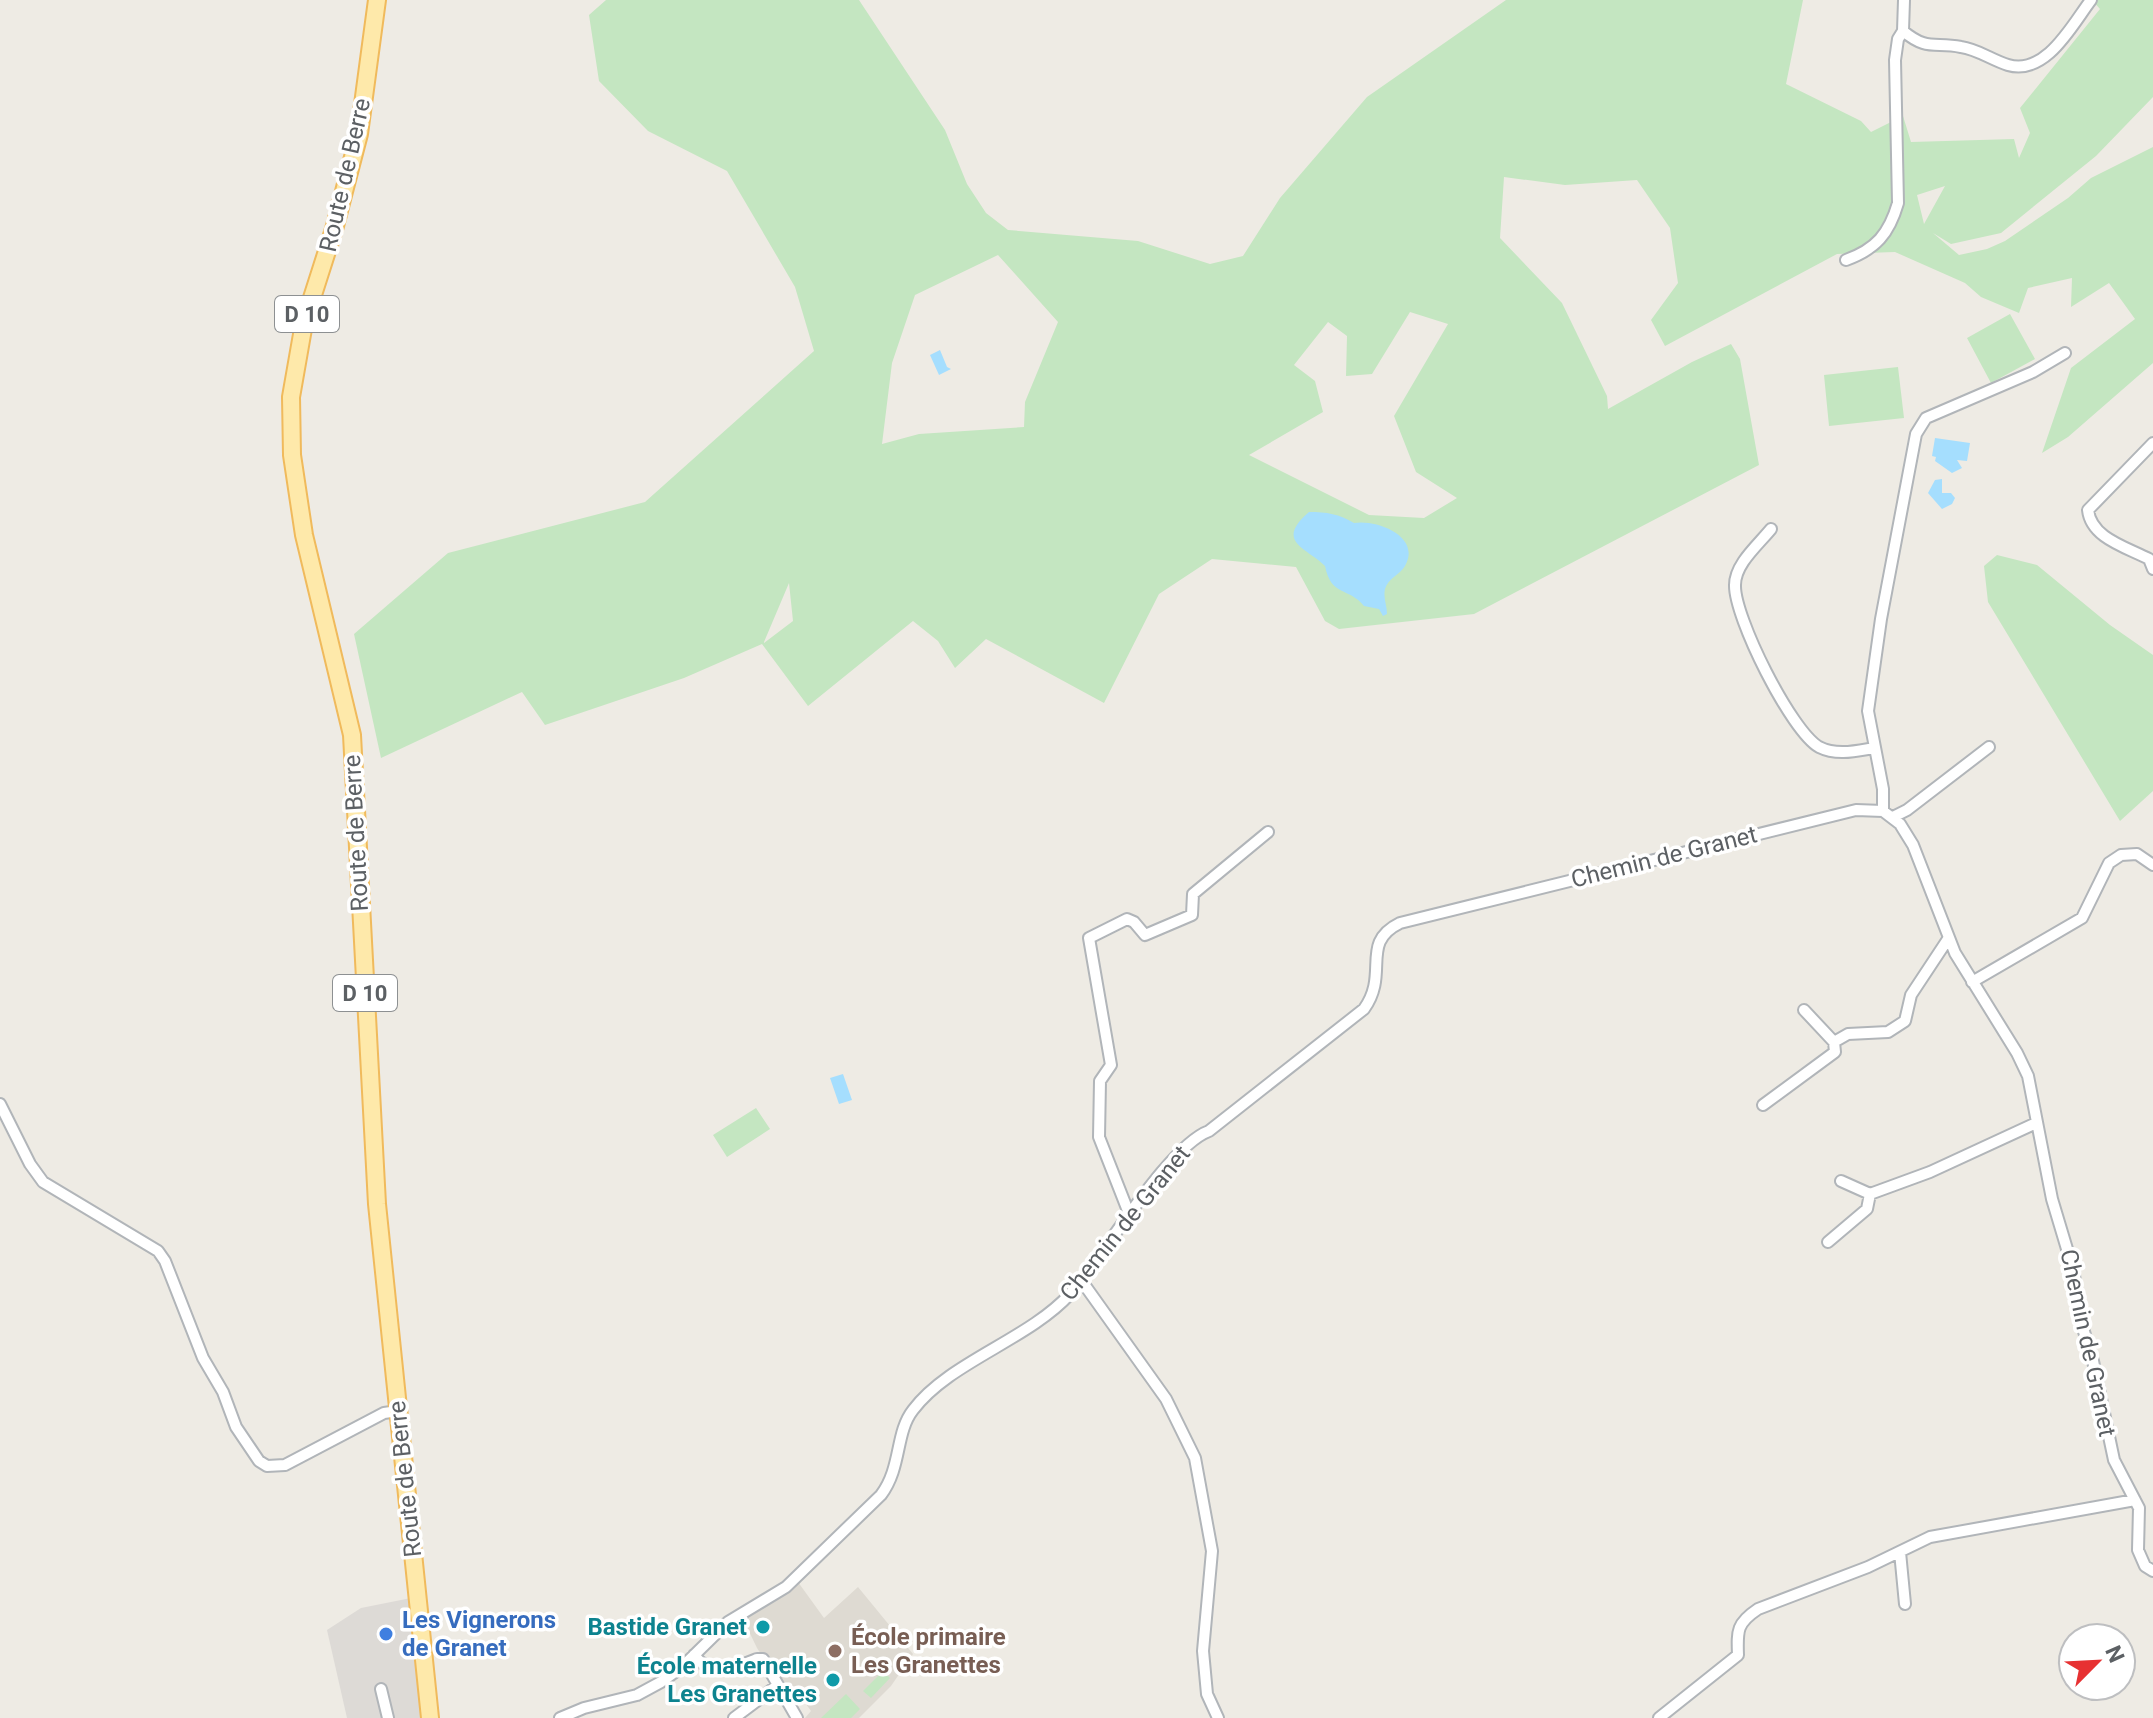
<svg xmlns="http://www.w3.org/2000/svg" width="2153" height="1718" font-family="Roboto,sans-serif">
	<rect width="100%" height="100%" fill="#eeebe4"/>
	<path fill="#dddad6" d="M411,1598L424,1718H347L327,1630L361,1608Z"/>
	<path fill="#dedad2" d="M798,1582L824,1618L858,1587L913,1654L891,1686L859,1718H805L811,1711L796,1690L790,1696L787,1694L757,1648L742,1617L782,1595Z"/>
	<path fill="#c4e6c1" fill-rule="evenodd" d="M606,0H859L945,130L967,184L986,213L1008,230L1138,241L1210,264L1243,256L1280,198L1367,97L1506,0H1803L1786,84L1861,121L1871,132L1903,116L1911,142L2014,139L2019,158L2030,133L2020,108L2100,9L2092,0H2153V97L2096,156L2001,233L1951,244L1933,233L1959,255L1987,249L2005,241L2068,198L2091,178L2153,147V363L2068,437L2042,453L2071,368L2135,319L2109,283L2071,307L2072,278L2028,288L2019,313L1981,297L1965,283L1895,252L1837,254L1665,346L1651,320L1678,283L1670,228L1637,180L1565,185L1504,177L1500,238L1562,303L1607,396L1608,409L1692,362L1731,344L1740,359L1759,465L1474,614L1339,629L1325,621L1296,567L1212,559L1159,594L1104,703L986,639L955,668L938,641L913,621L808,706L762,644L684,678L545,725L522,692L381,758L354,634L448,553L645,502L814,351L795,287L727,171L648,131L599,81L589,15ZM1945,186L1924,224L1917,195ZM998,255L1058,322L1025,402L1024,427L919,434L882,444L892,363L915,295ZM1410,312L1448,324L1394,416L1416,472L1457,498L1424,518L1369,515L1249,455L1323,412L1315,381L1294,365L1328,322L1347,336L1346,376L1372,374ZM789,583L793,621L764,643V642Z
		M2010,314L2035,359L1991,383L1967,338Z
		M1898,367L1904,418L1829,426L1824,375Z
		M1997,555L2037,565L2110,625L2153,655V791L2120,821L1988,602L1984,566Z
		M756,1108L770,1129L727,1157L713,1135Z
		M883,1671L890,1678L871,1698L863,1691Z
		M846,1694L860,1709L851,1718H821Z"/>
	<path fill="#a5defe" d="M940,350L947,367L951,369L939,375L930,355Z
		M1935,438L1970,443L1967,461L1957,460L1962,468L1952,473L1935,461L1936,457L1932,456Z
		M1942,479V493H1951L1955,498L1952,504L1942,509L1928,493L1935,480Z
		M1309,512C1327,512 1339,514 1354,523C1376,519 1422,536 1405,566C1400,575 1388,578 1385,589C1383,598 1387,605 1387,614L1383,616L1379,609L1364,606C1349,587 1331,597 1325,566C1307,548 1274,542 1309,512Z
		M843,1074L852,1100L839,1104L830,1078Z"/>
	<g fill="none" stroke-linecap="round" stroke-linejoin="round">
		<g stroke="#b1b5b9" stroke-width="14">
			<path id="street" d="M1903,31C1927,51 1934,42 1961,47C1977,49 1992,60 2008,65C2046,76 2072,25 2091,0
				M1846,260C1876,249 1889,234 1898,203L1895,60L1898,39L1903,31L1904,0
				M2153,443L2088,510C2091,538 2126,547 2149,559L2153,569
				M1771,529C1758,545 1735,564 1735,585C1734,617 1791,731 1819,747C1837,756 1856,751 1874,748
				M1883,811V789L1868,711L1881,619L1916,434L1926,418L2033,372L2065,353
				M1893,817L1907,810L1989,747
				M1972,982L2082,918L2109,863L2121,855L2137,854L2153,865
				M1804,1010L1834,1042L1848,1034L1888,1032L1905,1021L1911,995L1948,939
				M0,1104L30,1164L43,1182L158,1251L165,1261L203,1358L223,1392L236,1427L259,1461L267,1466L285,1465L384,1413L398,1411
				M1763,1105L1835,1052L1834,1042
				M1841,1181L1870,1194
				M1130,1216L1099,1137L1100,1081L1111,1065L1089,938L1127,919L1134,922L1145,935L1192,915L1193,894L1268,832
				M1828,1242L1867,1209L1870,1194L1930,1172L2036,1123
				M1081,1280L1166,1399L1195,1458L1212,1551L1203,1651L1207,1694L1218,1718
				M1900,1552L1905,1604
				M694,1655C711,1678 734,1668 757,1659H763L797,1718
				M381,1689L388,1718
				M560,1718L584,1708L637,1695L661,1682L682,1667L728,1622L786,1587L881,1495C902,1467 895,1433 913,1410C949,1362 1028,1340 1070,1294C1103,1257 1168,1146 1209,1131L1364,1009C1390,973 1359,943 1400,923L1856,810L1883,811L1900,824L1913,845L1955,953L2017,1053L2028,1076L2052,1199L2073,1269L2082,1325L2093,1361L2114,1460L2139,1508L2138,1550L2145,1566L2153,1571
				M734,1718L778,1685
				M1659,1718L1738,1655C1737,1630 1737,1623 1758,1609L1868,1567L1930,1537L2135,1500"/>
		</g>
		<g stroke="#f0ba5c" stroke-width="20">
			<path id="primary" d="M377,0L359,134L335,226L304,323L291,397L292,455L304,535L352,735L377,1204L430,1718"/>
		</g>
		<use href="#street" stroke="#fff" stroke-width="10"/>
		<use href="#primary" stroke="#fee9aa" stroke-width="16"/>
	</g>
	<g fill="#0f9aa8" stroke="#fff" stroke-width="3">
		<circle cx="763" cy="1627" r="8"/>
		<circle cx="833" cy="1680" r="8"/>
	</g>
	<circle fill="#3f7fe0" stroke="#fff" stroke-width="3" cx="386" cy="1634" r="8"/>
	<circle fill="#8d6e63" stroke="#fff" stroke-width="3" cx="835" cy="1651" r="8"/>
	<g text-anchor="middle" dominant-baseline="central" stroke-width="7" stroke-linejoin="round" paint-order="stroke">
		<g fill="#fff" stroke="#8d9092" stroke-width="2">
			<rect x="275" y="296" width="64" height="36" rx="6"/>
			<rect x="333" y="975" width="64" height="36" rx="6"/>
		</g>
		<g font-size="22" font-weight="bold" fill="#5c6064">
			<text x="307" y="314">D 10</text>
			<text x="365" y="993">D 10</text>
		</g>
		<g font-size="24" fill="#5c6064" stroke="#fff">
			<text transform="translate(345 175) rotate(-77)">Route de Berre</text>
			<text transform="translate(356 833) rotate(-93)">Route de Berre</text>
			<text transform="translate(1664 857) rotate(-14)">Chemin de Granet</text>
			<text transform="translate(1125 1223) rotate(-51)">Chemin de Granet</text>
			<text transform="translate(2088 1343) rotate(78)">Chemin de Granet</text>
			<text transform="translate(405 1479) rotate(-96)">Route de Berre</text>
		</g>
		<g font-size="24" font-weight="bold" fill="#366cbe" stroke="#fff" text-anchor="start">
			<text x="402" y="1620">Les Vignerons<tspan x="402" dy="28">de Granet</tspan></text>
		</g>
		<g font-size="24" font-weight="bold" fill="#0d838f" stroke="#fff" text-anchor="end">
			<text x="747" y="1627">Bastide Granet</text>
			<text x="817" y="1666">École maternelle<tspan x="817" dy="28">Les Granettes</tspan></text>
		</g>
		<g font-size="24" font-weight="bold" fill="#785e54" stroke="#fff" text-anchor="start">
			<text x="851" y="1637">École primaire<tspan x="851" dy="28">Les Granettes</tspan></text>
		</g>
	</g>
	<g transform="translate(2097 1662) rotate(66)"><circle r="38" fill="#ffffff" stroke="#bebfc1" stroke-width="2"/>
	<path d="M0-6L14 30L0 20L-14 30Z" fill="#e73132"/>
	<text y="-12" font-size="22" font-weight="bold" text-anchor="middle" fill="#5c6064">N</text>
	</g>
</svg>
